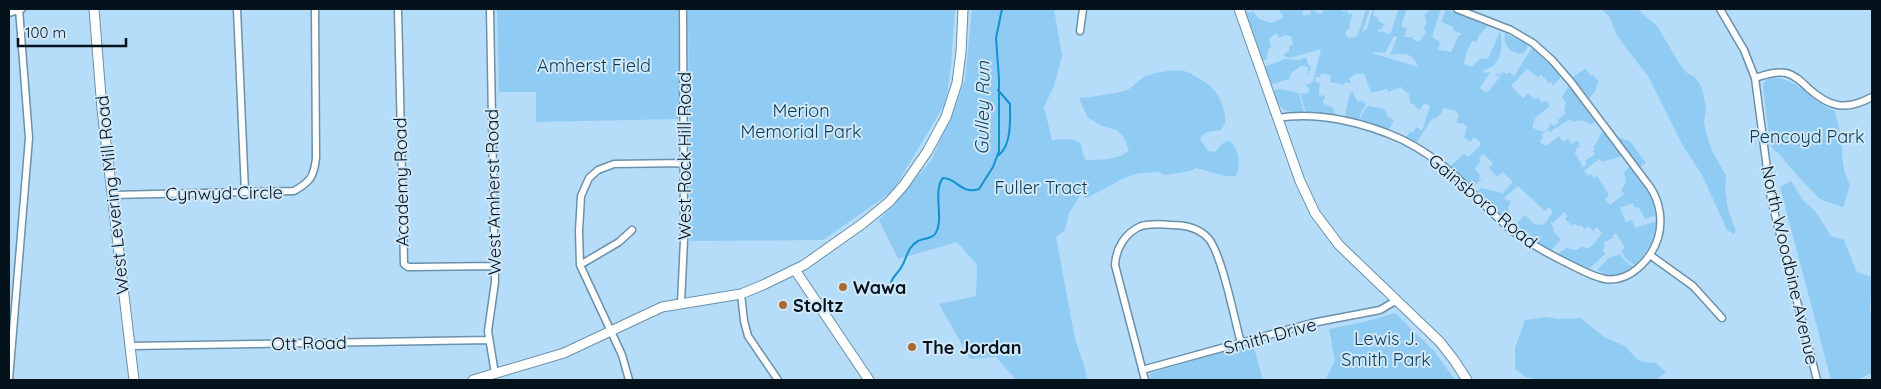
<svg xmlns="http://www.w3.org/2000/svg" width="1881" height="389" font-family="Quicksand,sans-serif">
	<rect width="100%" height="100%" fill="#b5ddf9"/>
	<path fill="#90cbf4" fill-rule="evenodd" d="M497,9H678L680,119L536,122V92H499Z
		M688,9H955L951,66L946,102L893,191L823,240L690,241Z
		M972,9H1054L1062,56L1054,86L1044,107L1052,140C1064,140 1071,137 1081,144L1083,155L1086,160C1099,160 1120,160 1129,150L1124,138L1117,130L1102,126L1088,118L1079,98C1095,97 1110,94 1124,91C1132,89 1134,84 1140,80C1147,73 1174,69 1184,71C1192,73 1201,80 1208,84C1220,94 1226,109 1225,124L1221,130C1213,132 1204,130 1200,139L1208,151L1215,152C1220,146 1223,141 1230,141C1239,147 1241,167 1236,176H1225L1196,168L1190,171L1165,175L1158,172L1139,173L1122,179L1089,197L1086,198L1081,194L1069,213L1065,230L1056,237L1075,339L1085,368L1087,380H1016L996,357L970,359L939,304L976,296L977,265L957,242L898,259L879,220L931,161L965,80Z
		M1244,9L1250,13L1253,11L1259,19L1271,23L1284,17L1278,9H1307L1302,12L1304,16L1309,14L1310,15L1311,13L1309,9H1314L1316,13L1321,14L1325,9H1340L1344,12L1346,9H1348L1347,13L1352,14L1349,29L1346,30V36L1350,38L1356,37L1360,29L1366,9H1370L1362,32L1367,29L1373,9H1375L1373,15L1379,19L1378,21L1384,24L1381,29H1379L1378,31L1380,33L1382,31L1390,35L1398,11L1394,9H1407L1401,26L1407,29L1404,37H1411L1417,42L1421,40L1426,32L1424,28L1427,22L1424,15L1430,9H1441L1432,37L1440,42L1438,50L1451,52L1458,36L1462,34L1453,30V27L1441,22L1446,9L1488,26L1480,34L1476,42L1472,41L1469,48L1468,47L1464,64L1472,67L1481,58L1488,59L1500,31C1503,47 1502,66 1484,70L1483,73L1490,72L1480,88L1485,92H1488L1500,77L1496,75L1497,73L1501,75L1503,72L1507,74L1509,72L1514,76L1532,48L1560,74V79L1552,86V82L1549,83L1541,75L1538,77L1527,69L1511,86L1523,98L1528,93L1534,99L1538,98L1542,103L1546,100L1550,106C1543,112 1531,118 1533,128C1544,133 1545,134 1551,123L1554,126L1559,122L1558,120L1566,113L1564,110L1566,103L1562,97L1569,86V89H1571L1595,122L1590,125C1585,119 1579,120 1573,122L1570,119L1550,132L1548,130L1541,135L1543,138L1540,140L1541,143L1546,146L1559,136L1563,142L1568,139L1572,144L1577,140L1580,146L1576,149L1575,153L1582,165L1581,168L1587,164L1585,161L1595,154L1593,151L1595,149L1593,147C1599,143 1598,136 1603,131L1622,156L1602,162L1599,159L1584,171L1588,176L1591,174L1594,178L1597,176L1609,195L1605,199L1610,205L1624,194L1621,190L1626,182L1624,172L1630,167L1652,198L1655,216L1645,219L1639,208L1634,207L1633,203L1620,208L1626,222L1632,220L1635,228L1656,221C1656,239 1647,254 1634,265L1626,259L1621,251L1625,248L1616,233L1612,236L1613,238L1604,242L1605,245L1603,251L1606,253L1589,269L1558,254L1566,248L1576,250L1583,246L1587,249L1593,245L1602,233L1597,227L1593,231L1588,226L1585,229L1581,225L1579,226L1573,224L1572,226L1565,219L1568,216L1564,212L1553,223L1550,222L1554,229L1553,231L1561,239L1551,251L1513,227L1525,215L1534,224L1543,225L1549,219L1548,218L1553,212L1549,207L1545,211L1518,186L1504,198L1506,200L1511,201L1508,208L1513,218L1508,223L1477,192L1481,188L1503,193L1513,182L1503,172L1497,177L1489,168L1493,163L1483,154L1479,159L1481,161L1475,169L1480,175L1478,180L1483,178L1474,186L1469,184L1450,166L1464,154L1468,157L1480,146V142L1474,137L1470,142L1464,137L1467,127L1464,124L1456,123L1459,116L1456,111L1443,108C1442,114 1437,119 1432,119L1416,143L1406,138L1410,131L1412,133L1417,127L1422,131L1430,106L1424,103L1420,110L1415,107V105L1410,103L1409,94L1402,89V87L1388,92L1387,89L1371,93L1364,73L1360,75L1358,73L1349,78L1351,83L1345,82L1344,85L1330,82L1331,75H1327L1326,72L1325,74H1321L1320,77H1316L1315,82L1320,83L1319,95L1325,96V100L1323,99V103L1333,108L1336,116L1306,112L1300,93L1306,94L1310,90L1308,87H1306L1308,67L1301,66L1291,73L1289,79L1270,85L1264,67L1285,59L1300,60L1306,57L1308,64L1311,67L1308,74L1306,84L1308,85L1313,82L1321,49L1289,58L1284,56V54L1289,51V47L1293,44L1291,36L1285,35L1279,38L1277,33L1269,39L1271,47L1268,50L1267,59L1262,61ZM1394,36L1397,37L1390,55C1403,53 1412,51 1418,67L1372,53L1377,52L1385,53Z
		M1602,9H1637L1657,26L1679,63L1687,73L1695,77L1702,88L1706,107L1704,123L1707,136L1712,151L1726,175L1725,190L1728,210L1736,231L1734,234L1727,230L1702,175L1682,144L1648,76L1623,44L1616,34L1610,18Z
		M1505,33L1528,45L1525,52L1520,54C1508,51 1503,44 1505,33Z
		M1586,68L1590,76L1593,75L1598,81L1595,92L1589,98L1573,77Z
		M1771,78C1797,76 1811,102 1835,111L1842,141V154L1844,170L1850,186L1843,207L1820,199L1795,173L1780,155L1774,150L1770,144L1763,86L1766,80Z
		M1279,89L1299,93L1304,113C1283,113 1280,109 1272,91Z
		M1352,91L1358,102L1362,100L1366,105L1361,112L1359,120L1345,117L1349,96Z
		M1368,106L1385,109L1388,117L1394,120L1389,130L1360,120L1363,112Z
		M1618,137L1630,141L1646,163L1640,167Z
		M1791,181L1803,200L1815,211L1831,236L1844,240L1857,272L1872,277L1870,311L1872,312V373L1858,380H1831L1780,187Z
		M1620,254L1624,260L1633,267C1625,271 1613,278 1604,274C1602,273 1600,271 1597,270L1609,258Z
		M1395,313L1435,352L1455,380H1325L1335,361L1329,329L1364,322Z
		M1545,317L1560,319L1581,318L1604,337L1625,346L1637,359L1644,362L1656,363L1666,372L1656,380H1537L1526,377L1515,369V348L1525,320Z
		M1236,348L1243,351L1254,348L1263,380H1150L1151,373Z"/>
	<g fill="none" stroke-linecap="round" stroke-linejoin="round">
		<path stroke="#1192d1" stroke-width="2" d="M998,90L1010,104C1010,119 1012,144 999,155
			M891,282C894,275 899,272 902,266C907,258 907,247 918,241C923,238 932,239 935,234C945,220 932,191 943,178C957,178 961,195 979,189L993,167L999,151V79L996,38L1002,9"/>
		<g stroke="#6a90aa" stroke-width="9">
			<path id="street" d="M237,9L245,192
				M398,9L404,264L408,267H414L494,266
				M490,9L495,282L488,331L495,374
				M1720,9L1744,50L1755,78L1771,199L1817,380
				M9,13L22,9
				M1080,31L1083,9
				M1755,78C1765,75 1775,71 1786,73C1795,75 1802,82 1808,88C1830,108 1846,111 1872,97
				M1277,118C1319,111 1366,123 1403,140C1421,149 1438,161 1453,174C1472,191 1489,211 1508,227C1524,241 1543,251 1563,261C1576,267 1590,276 1605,279C1629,283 1651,260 1658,238C1663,221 1660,202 1650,187L1571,82L1552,60L1533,43L1511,30L1457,9
				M112,195L294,191C310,182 314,177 316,158L315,9
				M1650,255L1693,286L1722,318
				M580,265L619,242L632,230
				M741,294L744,321L748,336L778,380
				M681,303L684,240L683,9
				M130,346L489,340
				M1142,370L1312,323L1380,310L1397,300
				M9,380L29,138L19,9
				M629,380L622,355L580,265L579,231L581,196L589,178L598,170L614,164L684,163
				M1145,380L1115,265C1116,248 1125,233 1141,226C1151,223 1162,224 1172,225C1185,225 1197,227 1207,237C1221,249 1235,322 1241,343"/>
		</g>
		<g stroke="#6a90aa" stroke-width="11">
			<path id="secondary" d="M94,9L102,109L134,380
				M1239,9L1300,181L1315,213L1339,245L1440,342L1454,360L1467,380
				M795,270L869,380
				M473,380L564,353L662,307L741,294L763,285L804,265L862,224L889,202L904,185L927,152L946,117L957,83L961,52L963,9"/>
		</g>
		<use href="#street" stroke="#fff" stroke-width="6"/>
		<use href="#secondary" stroke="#fff" stroke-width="9"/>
	</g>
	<g fill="#ab6a33" stroke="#d0e8f9" stroke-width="2">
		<circle cx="843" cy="287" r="5"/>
		<circle cx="783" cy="305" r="5"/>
		<circle cx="912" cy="347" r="5"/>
	</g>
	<g text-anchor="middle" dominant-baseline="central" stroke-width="4" stroke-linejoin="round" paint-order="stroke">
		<g font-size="18" fill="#0c3b55" stroke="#d0e8f9">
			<text x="594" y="65">Amherst Field</text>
			<text x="801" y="110">Merion<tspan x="801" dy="21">Memorial Park</tspan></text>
			<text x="1807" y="136">Pencoyd Park</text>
			<text x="1041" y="187">Fuller Tract</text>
			<text x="1386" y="338">Lewis J.<tspan x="1386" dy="21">Smith Park</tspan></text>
		</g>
		<g font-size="18" fill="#04121c" stroke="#d0e8f9">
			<text transform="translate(684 156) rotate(-90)">West Rock Hill Road</text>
			<text transform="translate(401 182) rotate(-91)">Academy Road</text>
			<text transform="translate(493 192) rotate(-91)">West Amherst Road</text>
			<text transform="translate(224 193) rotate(-1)">Cynwyd Circle</text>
			<text transform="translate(112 195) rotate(-96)">West Levering Mill Road</text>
			<text transform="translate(1483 201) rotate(40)">Gainsboro Road</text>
			<text transform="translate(1790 265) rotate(77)">North Woodbine Avenue</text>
			<text transform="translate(1270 336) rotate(-15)">Smith Drive</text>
			<text transform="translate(309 343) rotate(-1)">Ott Road</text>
		</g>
		<g font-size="18" font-weight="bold" fill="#04121c" stroke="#d0e8f9" text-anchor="start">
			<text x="853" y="287">Wawa</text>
			<text x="793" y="305">Stoltz</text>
			<text x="922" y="347">The Jordan</text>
		</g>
		<g font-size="19" font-style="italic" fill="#17445f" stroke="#d0e8f9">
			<text transform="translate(982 108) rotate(-89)">Gulley Run</text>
		</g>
	</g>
	<rect width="1881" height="389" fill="none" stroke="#04121c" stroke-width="20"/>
	<path d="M18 38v8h108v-8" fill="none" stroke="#04121c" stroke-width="2.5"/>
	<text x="25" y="38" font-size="15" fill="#04121c" stroke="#d0e8f9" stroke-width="4" paint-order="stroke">100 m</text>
</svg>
